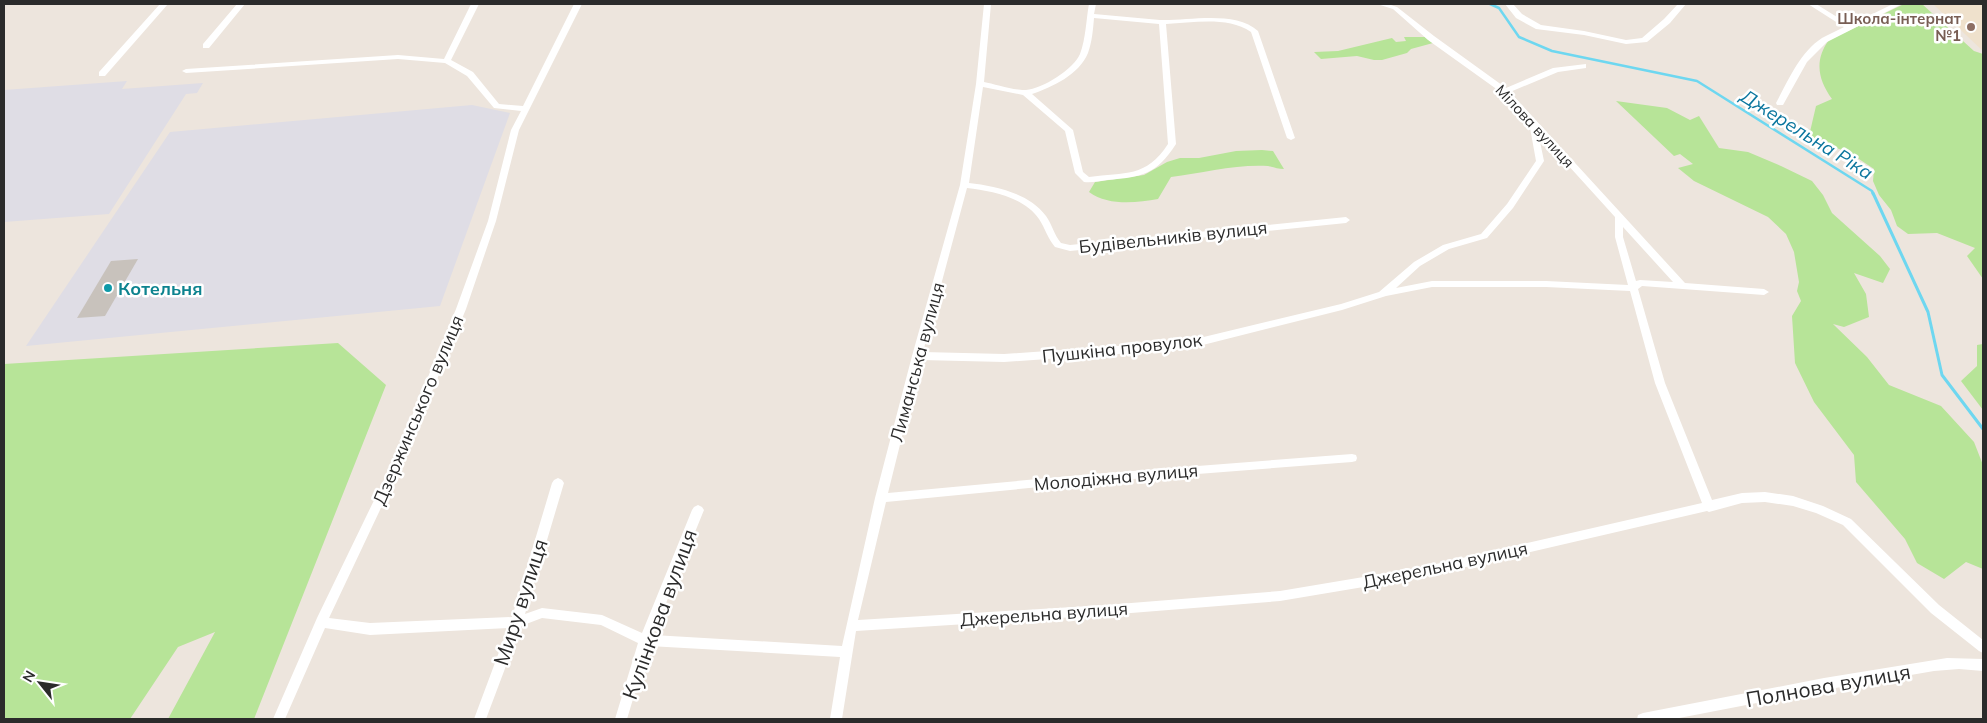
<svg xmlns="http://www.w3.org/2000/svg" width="1987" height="723" font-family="Mulish,sans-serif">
	<rect width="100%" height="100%" fill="#ede5dd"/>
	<path fill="#dfdde5" d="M127,81L122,89L203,83L197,93L186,94L109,214L4,222V90Z
		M472,105L510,113L440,306L26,346L170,132Z"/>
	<path fill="#efe1cc" d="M1933,4H1983V51Z"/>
	<path fill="#b7e498" d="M1904,4H1922L1974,51L1983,54V279L1967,256L1975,248L1937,233L1908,234L1897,226L1891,210L1879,195L1873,181L1874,169L1853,155L1809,136L1816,106L1832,99C1818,80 1814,60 1829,40Z
		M1404,37H1425L1433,43L1411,49L1407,53L1382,60H1374L1357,56L1321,59L1314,52L1338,51L1392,38L1396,42L1406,41Z
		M1616,101L1667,108L1690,120L1699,116L1719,148L1748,152L1781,166L1812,181L1823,195L1832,213L1880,256L1890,269L1883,283L1854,273L1866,294L1869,317L1844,327L1833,324L1867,357L1889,385L1941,406L1974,442L1983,465V569L1966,562L1944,579L1917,563L1905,539L1856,482L1854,455L1814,402L1795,363L1792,316L1801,301L1797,291L1799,282L1794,252L1786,234L1768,217L1694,181L1678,168L1693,164L1680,154L1674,156Z
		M1262,150L1273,151L1284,169C1278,169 1274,167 1268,166C1237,164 1202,173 1171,177L1158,199C1136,203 1108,206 1089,192L1095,182L1144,175L1167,162L1180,158H1199L1236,151Z
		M338,343L386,385L254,719H168L215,632L178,647L130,719H4V364Z
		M1983,344V410L1961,381L1977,366V345Z"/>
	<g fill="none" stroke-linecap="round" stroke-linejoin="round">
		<path stroke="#6ed7f0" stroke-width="2.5" d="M1490,4L1499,8L1519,37L1552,51L1697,81L1872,191L1873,194"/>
		<path stroke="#6ed7f0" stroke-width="3" d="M1873,193L1928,312L1942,375L1983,429"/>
	</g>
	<path fill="#c8c2bc" d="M138,259L105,316L77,318L111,261Z"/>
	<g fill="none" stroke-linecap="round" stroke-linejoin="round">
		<path fill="#fff" fill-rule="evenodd" d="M160,4H168L105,76H99V72Z
			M237,4H245L209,48H203V44Z
			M471,4H479L451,60L473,72L499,104L523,106L574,4H582L519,130L496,221L466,309L405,457L329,618L370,623L512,617L552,483L554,480L558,478L562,480L564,483L525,614L542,608L602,615L642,633L692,510L694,507L698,505L702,507L704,510L653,635L842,646L875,498L912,356L960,185L976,84L984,4H991L984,82C994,84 1017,91 1026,90C1042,89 1074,69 1080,54C1086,38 1086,20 1089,4H1096L1094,14C1116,16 1138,18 1160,20C1188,21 1235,10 1258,31L1295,138L1291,140L1287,138L1251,32C1227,16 1193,23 1166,24L1176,144C1156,175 1142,177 1107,180C1100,181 1091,183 1084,182L1075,173L1065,131L1023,95L983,87L969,183C995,186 1029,193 1046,216C1052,224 1054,235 1061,243L1070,245L1346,217L1350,220L1346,223L1070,251L1055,247C1048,239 1045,228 1039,219C1024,197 992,191 967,188L923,352L1004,354L1187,341L1341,304L1379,292L1414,262L1443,245L1481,234L1507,204L1536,161L1529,122L1502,93L1428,40L1393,9L1377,4H1388L1397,7L1434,36L1506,88L1553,68L1586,64V68L1558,72L1510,92L1685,283L1764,289L1769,292L1764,295L1642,286L1638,289L1665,383L1712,500L1742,493L1765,492L1793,496L1823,506L1851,519L1939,605L1983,640V653L1979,651L1931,613L1843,525L1816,513L1793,506L1765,502L1742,503L1709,512L1707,511L1423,577L1280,601L1106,615L856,631L842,719H830L840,657L649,646L627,719H615L638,643L601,625L542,618L521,626L486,719H474L508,628L370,635L325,628L285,719H273L317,618L395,457L456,309L488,221L511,130L521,111L494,108L467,76L445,63L398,59L186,73L182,71L186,69L398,55L444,59ZM1094,18L1159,24L1168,144C1146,178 1125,172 1089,177L1083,172L1073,130L1032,94C1052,87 1079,75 1088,53C1092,42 1093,30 1094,18ZM1538,132L1615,217V237L1628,285L1546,281H1432L1396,288L1420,266L1449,249L1487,238L1513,208L1544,161ZM1623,227L1673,282L1640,280L1636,281L1623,237ZM1432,287H1546L1630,291L1655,383L1702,503L1423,567L1280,591L1106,605L858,620L886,502L1081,483L1352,462L1356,461L1357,458L1356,455L1352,454L1081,475L888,493L921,360L1004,362L1187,349L1342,310L1386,296Z
			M1505,4H1513L1522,14L1541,25L1584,31L1626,40L1642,38L1664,19L1678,4H1686L1670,23L1647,42L1626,44L1584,35L1536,29L1516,18Z
			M1808,4H1816L1850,25L1893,4H1902L1827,42L1807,62L1783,105H1777L1776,103C1788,81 1800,52 1822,38C1829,34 1837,31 1844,27Z
			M1947,658L1983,659V671L1959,669L1934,671L1824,690L1674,719H1637L1638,715L1643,713L1824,678Z"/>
	</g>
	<circle fill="#8d6e63" stroke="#fff" stroke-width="2" cx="1971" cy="27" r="5"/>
	<circle fill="#0f9aa8" stroke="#fff" stroke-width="2" cx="108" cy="288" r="5"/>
	<g text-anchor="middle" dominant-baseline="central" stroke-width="5" stroke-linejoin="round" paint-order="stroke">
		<g font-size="15" font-weight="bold" fill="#785e54" stroke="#fff" text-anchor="end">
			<text x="1961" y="18">Школа-інтернат<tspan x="1961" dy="17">№1</tspan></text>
		</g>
		<g font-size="15" fill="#2b2b2b" stroke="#fff">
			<text transform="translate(1535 126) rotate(47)">Мілова вулиця</text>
		</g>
		<g font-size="18" fill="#2b2b2b" stroke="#fff">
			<text transform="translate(1173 237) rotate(-6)">Будівельників вулиця</text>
			<text transform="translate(1122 348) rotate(-6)">Пушкіна провулок</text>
			<text transform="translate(917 362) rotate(-75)">Лиманська вулиця</text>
			<text transform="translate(418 410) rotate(-67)">Дзержинського вулиця</text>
			<text transform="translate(1116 477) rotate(-5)">Молодіжна вулиця</text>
			<text transform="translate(1445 565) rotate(-12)">Джерельна вулиця</text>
			<text transform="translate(1044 614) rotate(-4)">Джерельна вулиця</text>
		</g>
		<g font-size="18" font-weight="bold" fill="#0d838f" stroke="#fff" text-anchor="start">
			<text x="118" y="288">Котельня</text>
		</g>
		<g font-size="19" font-style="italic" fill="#0b769e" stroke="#fff">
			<text transform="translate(1807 134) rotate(32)">Джерельна Ріка</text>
		</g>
		<g font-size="21" fill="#2b2b2b" stroke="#fff">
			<text transform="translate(520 602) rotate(-72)">Миру вулиця</text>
			<text transform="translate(659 614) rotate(-70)">Кулінкова вулиця</text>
			<text transform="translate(1828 685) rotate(-10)">Полнова вулиця</text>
		</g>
	</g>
	<rect width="1987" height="723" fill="none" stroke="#2b2b2b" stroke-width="10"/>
	<g transform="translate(40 683) rotate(300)" stroke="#ffffff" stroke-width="4" paint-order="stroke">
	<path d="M0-4L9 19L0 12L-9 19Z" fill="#2b2b2b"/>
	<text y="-8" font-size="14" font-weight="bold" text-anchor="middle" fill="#2b2b2b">N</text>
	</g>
</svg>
